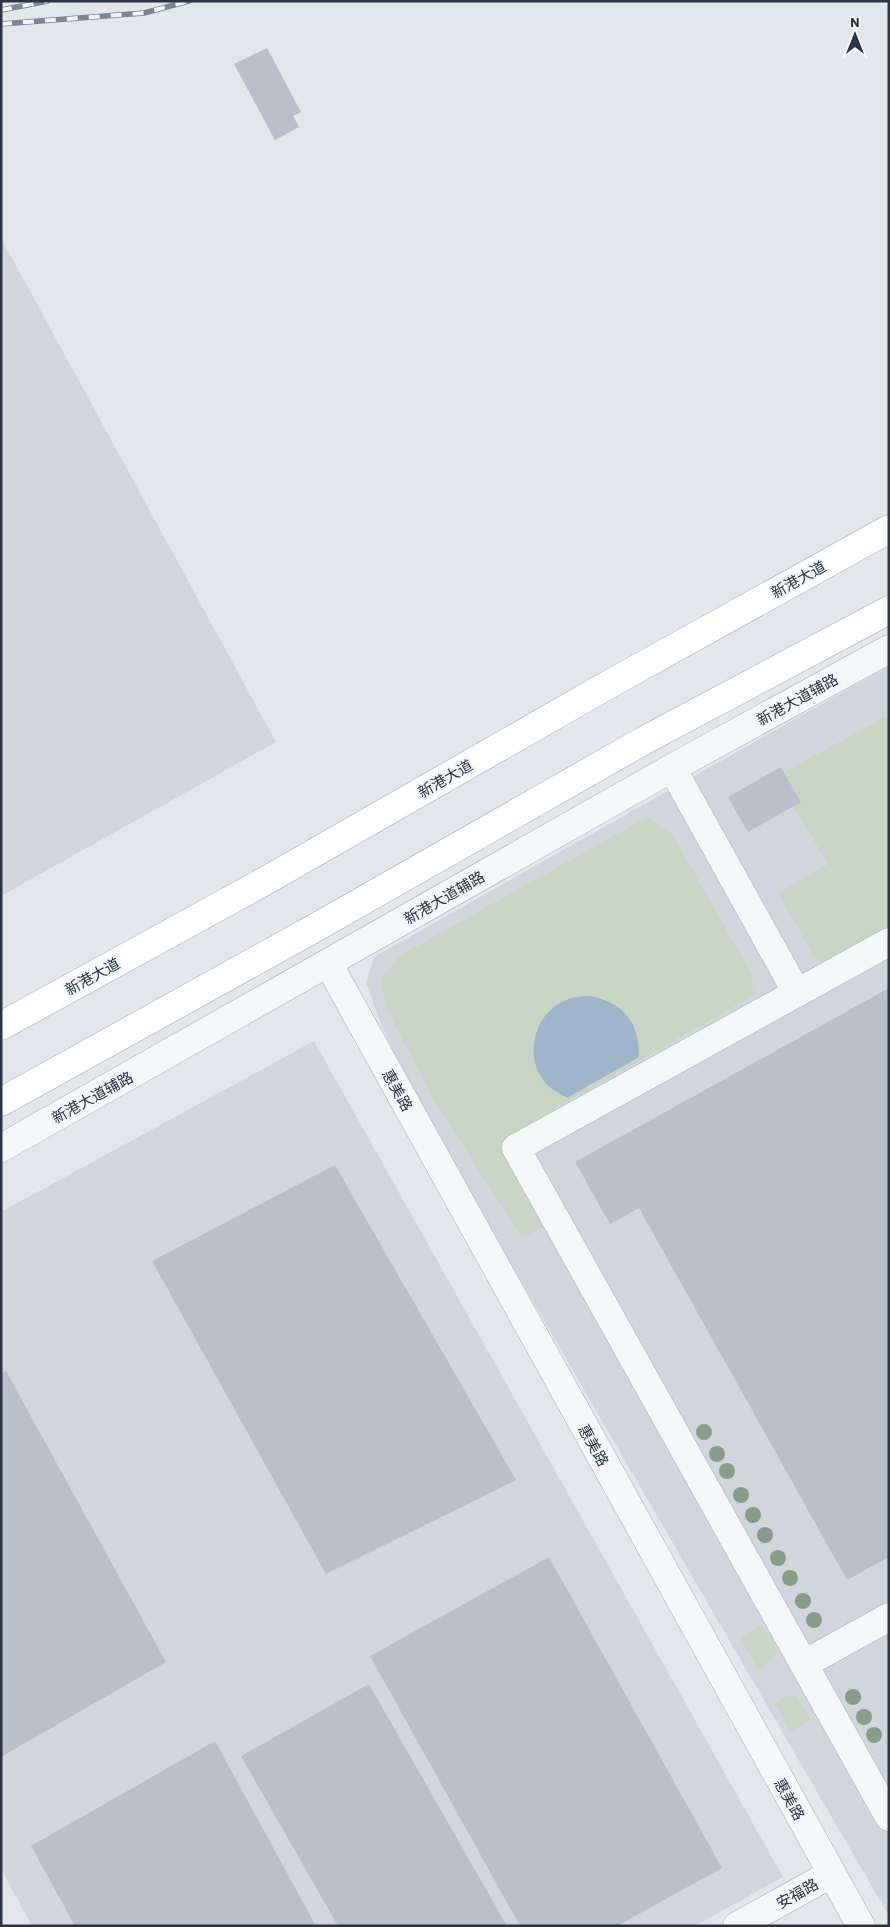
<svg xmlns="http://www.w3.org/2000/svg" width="890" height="1927" font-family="Barlow,'Noto Sans SC',sans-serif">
	<rect width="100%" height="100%" fill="#e3e6eb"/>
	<path fill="#d1d6dd" d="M1,238L276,742L1,896Z
		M889,666V1916L419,1105L383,1029L366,983L374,957Z
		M314,1041L783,1877L695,1926H32L1,1869V1212Z"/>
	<path fill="#c9d5c4" d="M889,715V925L821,962L813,955L778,893L828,864L793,806L801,801L784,772Z
		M647,817L673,835L751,973L755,995L514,1132L499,1146L544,1226L522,1238L434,1101L388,1012L380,979L401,955Z
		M761,1625C777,1649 786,1652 758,1670L740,1637Z
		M786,1696L797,1697L811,1720L791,1732L774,1703Z"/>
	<path fill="#9fb5cb" d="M591,996C625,1004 639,1022 639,1057L567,1098C558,1093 549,1088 543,1080C524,1054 535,1014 564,1001C573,997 581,996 591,996Z"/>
	<path fill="#bac0c9" d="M267,48L301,112L293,116L299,127L275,140L234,64Z
		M781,767L801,802L748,832L728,797Z
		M889,988V1557L847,1580L639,1208L610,1224L575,1162Z
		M335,1165L516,1480L326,1574L152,1261Z
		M6,1371L166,1662L1,1757V1374Z
		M549,1557L722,1868L617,1926H520L370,1656Z
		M369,1684L507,1926H338L241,1756Z
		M215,1741L316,1926H75L31,1846Z"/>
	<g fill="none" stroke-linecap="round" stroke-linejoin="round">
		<g stroke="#a8adb6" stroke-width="29">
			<path id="minor" d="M672,768L797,993
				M889,942L516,1148L889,1817
				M328,963L861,1926
				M1,1148L672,768L889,649
				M804,1664L889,1617
				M737,1926L831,1874"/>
		</g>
		<g stroke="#a2abb7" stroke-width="29">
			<path id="major" d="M1,1026L265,881L606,686L889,529
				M1,1102L313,929L643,741L889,610"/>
		</g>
		<use href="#minor" stroke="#f6f7f9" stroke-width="28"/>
		<use href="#major" stroke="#fff" stroke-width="28"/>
		<g stroke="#7c8695" stroke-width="5.5">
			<path id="rail" d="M1,10L48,1
				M1,24L144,13L189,1"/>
		</g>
		<use href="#rail" stroke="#f3f5f8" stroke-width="4" stroke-dasharray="11" stroke-linecap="butt"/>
	</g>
	<g fill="#899c89">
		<circle cx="704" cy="1432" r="8"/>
		<circle cx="717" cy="1454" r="8"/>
		<circle cx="727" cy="1471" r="8"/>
		<circle cx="741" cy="1495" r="8"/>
		<circle cx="753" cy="1515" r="8"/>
		<circle cx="765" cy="1535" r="8"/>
		<circle cx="778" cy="1558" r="8"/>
		<circle cx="790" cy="1578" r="8"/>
		<circle cx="803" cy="1601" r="8"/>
		<circle cx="814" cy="1620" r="8"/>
		<circle cx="853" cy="1697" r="8"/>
		<circle cx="864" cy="1717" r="8"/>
		<circle cx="874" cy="1735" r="8"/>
	</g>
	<g text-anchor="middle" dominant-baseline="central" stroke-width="5" stroke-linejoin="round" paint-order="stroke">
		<g font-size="15" fill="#2b3444" stroke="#f3f5f8">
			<text transform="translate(798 579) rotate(-29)">新港大道</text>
			<text transform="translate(797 699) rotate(-29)">新港大道辅路</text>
			<text transform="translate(445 778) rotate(-30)">新港大道</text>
			<text transform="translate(444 897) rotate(-30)">新港大道辅路</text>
			<text transform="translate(92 976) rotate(-29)">新港大道</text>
			<text transform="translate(398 1090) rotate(61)">惠美路</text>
			<text transform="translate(92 1097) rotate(-29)">新港大道辅路</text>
			<text transform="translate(594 1445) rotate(61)">惠美路</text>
			<text transform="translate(790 1799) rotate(61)">惠美路</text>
			<text transform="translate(797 1893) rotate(-29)">安福路</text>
		</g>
	</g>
	<rect width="890" height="1927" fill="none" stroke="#2b3444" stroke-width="5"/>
	<g transform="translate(855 35)" stroke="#f3f5f8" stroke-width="4" paint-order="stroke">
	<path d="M0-4L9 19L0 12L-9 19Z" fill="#2b3444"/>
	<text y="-8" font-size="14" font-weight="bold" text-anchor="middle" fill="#2b3444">N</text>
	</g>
</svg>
